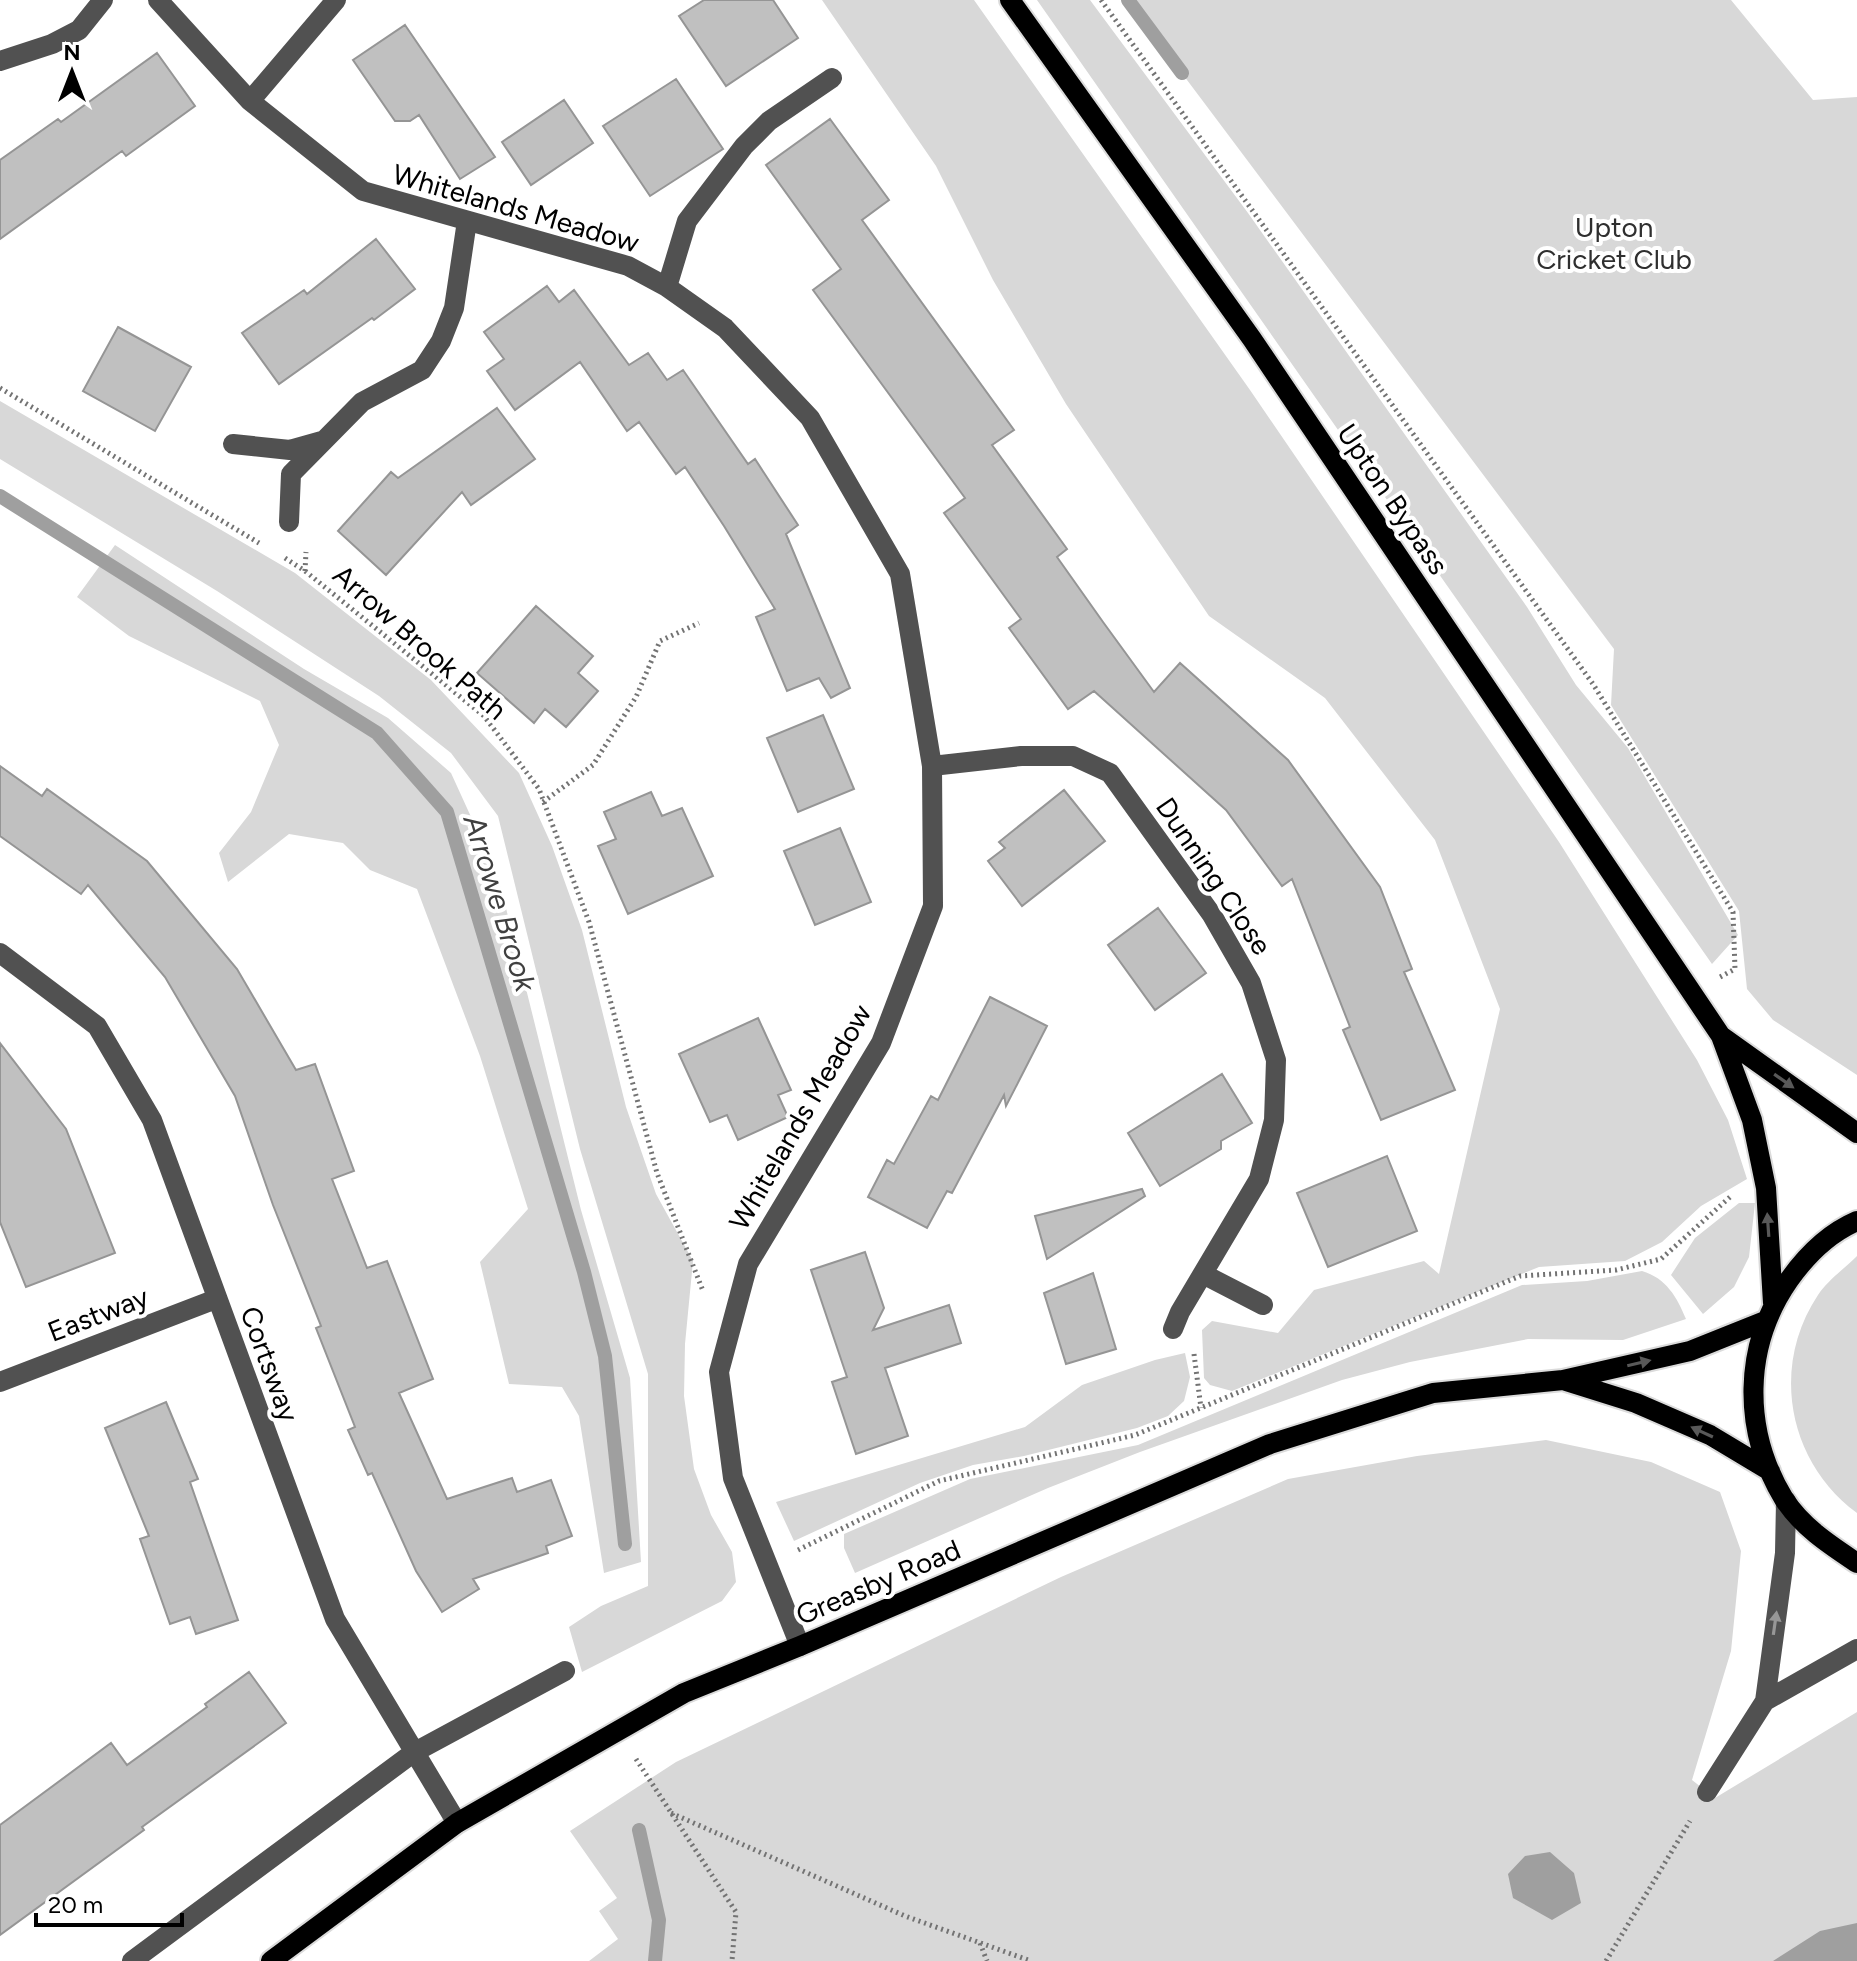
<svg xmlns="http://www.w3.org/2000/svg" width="1857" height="1961" font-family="Figtree,sans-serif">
	<rect width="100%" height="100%" fill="#fff"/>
	<path fill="#d8d8d8" d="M822,0H974L1250,390L1559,842L1697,1060L1728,1120L1747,1179L1701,1206L1662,1242L1625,1261L1539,1267L1232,1391L1210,1385L1204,1378L1202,1330L1212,1321L1278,1333L1314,1290L1424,1261L1439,1274L1500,1009L1435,840L1325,698L1209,616L1066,404L993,280L936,166Z
		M1037,0H1090L1248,213L1527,607L1576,685L1628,748L1738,935L1712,964Z
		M1127,0H1731L1813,100L1857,97V1075L1773,1020L1747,989L1739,911L1611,705L1614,649Z
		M0,401L295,573L431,680L519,773L552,846L582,930L626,1107L656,1194L693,1261L685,1344L684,1396L694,1469L711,1515L732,1552L736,1582L722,1601L582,1672L569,1627L601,1606L648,1586V1374L580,1149L498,816L451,753L379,696L217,591L0,459Z
		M115,545L304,669L388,718L451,773L498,876L581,1210L630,1378L641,1562L604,1573L579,1416L562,1387L509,1384L480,1262L528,1209L480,1056L417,889L370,870L343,843L289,834L228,882L219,853L251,812L279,745L260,701L129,636L77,597Z
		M1739,1203H1755L1749,1257L1734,1287L1703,1314L1671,1275L1695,1238Z
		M1857,1256V1513C1788,1462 1770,1367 1818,1295C1828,1280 1845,1268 1857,1256Z
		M1642,1271C1666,1278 1677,1297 1686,1319L1623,1340L1528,1339L1410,1362L1342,1380L1140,1452L1048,1488L855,1573L844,1548V1534L970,1479L1138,1445L1522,1285L1587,1281Z
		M1185,1353L1190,1377L1184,1401L1168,1416L1137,1428L1024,1456L973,1465L920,1483L794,1541L776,1502L1025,1427L1082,1385L1155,1360Z
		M1546,1440L1651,1462L1720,1492L1741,1551L1731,1651L1692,1780L1715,1798L1857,1712V1961H589L618,1939L599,1911L617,1898L570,1831L676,1762L1061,1577L1288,1479L1417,1456Z"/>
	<path fill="#9f9f9f" d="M1550,1852L1574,1873L1581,1903L1552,1920L1513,1898L1508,1874L1525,1856Z
		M1857,1923V1961H1773L1820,1931Z"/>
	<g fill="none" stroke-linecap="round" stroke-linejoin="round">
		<path stroke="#9f9f9f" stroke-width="14" d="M1128,0L1182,73
			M0,496L377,733L447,812L584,1272L605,1356L625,1544
			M639,1830L659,1920L655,1961"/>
	</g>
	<path fill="#c0c0c0" stroke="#959595" stroke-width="2" d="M704,0H773L798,38L726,86L679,16Z
		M405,25L495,157L460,179L419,115L410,121H395L353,60Z
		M157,53L195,106L126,156L122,151L0,239V160L58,119L61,122Z
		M676,79L723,149L650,196L603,126Z
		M564,100L593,143L531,185L502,142Z
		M830,119L889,200L862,220L1014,430L992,445L1067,549L1057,557L1103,622L1154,692L1180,663L1288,760L1380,887L1412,969L1404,972L1455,1090L1381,1120L1343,1030L1350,1027L1292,879L1282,886L1226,810L1094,691L1068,709L1009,628L1021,619L944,513L965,498L813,290L841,269L766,165Z
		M376,239L415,289L374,320L372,318L279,384L242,333L304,290L307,294Z
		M547,286L559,302L574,290L629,365L648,353L667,380L683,370L748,464L755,459L798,525L786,534L850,688L831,698L819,678L787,691L756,617L775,609L724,526L685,467L676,474L639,422L627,431L580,362L515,410L487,371L504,359L484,332Z
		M118,327L191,367L155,431L83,391Z
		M497,408L535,459L471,505L462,492L386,575L338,531L391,472L398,478Z
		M536,606L593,656L578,673L598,691L566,727L545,709L534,723L477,673Z
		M823,715L854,789L798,812L767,738Z
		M0,766L42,796L47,789L147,861L237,969L296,1070L315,1064L354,1171L332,1179L367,1268L387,1261L433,1379L399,1393L447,1499L512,1478L517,1492L551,1480L572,1536L546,1546L548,1553L473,1579L479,1589L442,1612L416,1571L372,1473L368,1475L348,1430L355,1427L316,1328L321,1326L273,1205L235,1096L165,977L88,885L81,894L0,836Z
		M1064,790L1105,841L1022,906L988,861L1005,848L999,842Z
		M651,792L662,816L682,808L713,876L628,914L598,846L616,839L604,812Z
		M840,828L871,902L815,925L784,851Z
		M1158,908L1206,973L1155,1010L1108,945Z
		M990,997L1047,1026L1006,1106L1004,1095L952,1193L947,1191L927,1228L868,1197L887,1160L894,1164L931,1096L938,1100Z
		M758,1018L791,1090L778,1095L788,1117L738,1140L727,1115L710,1122L679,1054Z
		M0,1043L66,1129L115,1253L26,1287L0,1222Z
		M1222,1074L1252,1123L1221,1141V1149L1160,1186L1128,1133Z
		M1387,1156L1417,1231L1328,1267L1297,1193Z
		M1142,1189L1145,1196L1047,1259L1035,1216Z
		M865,1252L884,1308L873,1330L949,1305L961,1343L885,1368L908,1436L856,1454L832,1382L847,1377L811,1270Z
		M1093,1273L1116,1349L1066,1364L1044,1293Z
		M166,1402L198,1479L190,1482L238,1620L196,1634L190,1617L170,1624L140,1539L149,1536L105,1428Z
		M249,1672L286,1723L142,1827L144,1830L0,1935V1825L111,1743L127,1765L207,1707L205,1704Z"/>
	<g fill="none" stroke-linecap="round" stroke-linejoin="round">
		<g stroke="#dbdbdb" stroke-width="24">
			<path id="major" d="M1010,0L1252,339L1721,1036L1752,1120L1766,1188L1773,1303
				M1721,1036L1857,1133
				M1857,1221C1829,1233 1806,1256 1789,1280C1743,1346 1742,1430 1784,1499C1802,1527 1830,1545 1857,1563
				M1566,1381L1636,1403L1710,1435L1770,1471
				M271,1961L457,1823L684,1693L800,1646L1270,1444L1433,1393L1563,1380L1690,1351L1765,1321"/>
		</g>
		<path stroke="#737373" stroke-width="5" stroke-dasharray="2 4" stroke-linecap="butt" d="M1101,0L1593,684L1733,912L1735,969L1720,977
			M0,388L259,543
			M285,558L305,571L484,716L539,789L589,922L657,1173L703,1291
			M305,571L306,552
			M543,802L593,765L636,697L660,641L699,623
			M1194,1354L1201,1408
			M798,1550L939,1481L1135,1435L1520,1276L1616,1270L1661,1259L1730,1197
			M636,1759L736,1912L732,1961
			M671,1813L905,1916L1031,1961
			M980,1943L987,1961
			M1606,1961L1690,1821"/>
		<path stroke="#515151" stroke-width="20" d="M158,0L250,101L363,191L628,266L667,287L725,328L810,418L900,574L932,766L933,906L881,1043L748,1264L719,1372L733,1478L800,1646
			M0,61L52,44L79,30L103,0
			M250,101L336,0
			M667,287L687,221L744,146L769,121L832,78
			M233,444L290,450L322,441
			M289,522L291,474L362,402L422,370L441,341L454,308L467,221
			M932,766L1021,756H1073L1110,773L1212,915L1251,983L1276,1060L1274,1120L1259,1179L1180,1312L1173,1329
			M0,953L97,1026L152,1120L335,1619L457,1823
			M1203,1274L1263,1305
			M0,1382L216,1299
			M1765,1701L1857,1649
			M1707,1792L1765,1701L1785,1553L1786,1501
			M132,1961L413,1753L565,1671"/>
		<use href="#major" stroke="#000" stroke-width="20"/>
	</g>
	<defs><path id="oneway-solid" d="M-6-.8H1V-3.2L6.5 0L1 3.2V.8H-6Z" transform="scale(2)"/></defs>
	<g fill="#595959">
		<use href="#oneway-solid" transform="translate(1784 1081) rotate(35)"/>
		<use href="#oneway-solid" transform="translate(1768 1225) rotate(-94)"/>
		<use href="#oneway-solid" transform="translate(1639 1363) rotate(-13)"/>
		<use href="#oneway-solid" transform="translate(1702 1432) rotate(-155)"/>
	</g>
	<use fill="#979797" href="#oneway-solid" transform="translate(1775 1623) rotate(-82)"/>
	<g text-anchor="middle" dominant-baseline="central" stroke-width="8" stroke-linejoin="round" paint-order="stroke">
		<g font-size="28" fill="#000" stroke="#fff">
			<text transform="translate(516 208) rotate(16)">Whitelands Meadow</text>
			<text transform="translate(1393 499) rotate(56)">Upton Bypass</text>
			<text transform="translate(420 642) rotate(41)">Arrow Brook Path</text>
			<text transform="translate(1214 876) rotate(56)">Dunning Close</text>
			<text transform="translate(800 1117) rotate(-60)">Whitelands Meadow</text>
			<text transform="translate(98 1314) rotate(-21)">Eastway</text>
			<text transform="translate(270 1364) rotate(70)">Cortsway</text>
			<text transform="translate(878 1582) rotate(-23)">Greasby Road</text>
		</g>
		<g font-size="28" fill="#2f2f2f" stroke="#fff">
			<text x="1614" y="227">Upton<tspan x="1614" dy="32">Cricket Club</tspan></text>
		</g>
		<g font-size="30" font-style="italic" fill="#404040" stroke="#fff">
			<text transform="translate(500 903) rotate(73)">Arrowe Brook</text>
		</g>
	</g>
	<g transform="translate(72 72)" stroke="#ffffff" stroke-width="6" paint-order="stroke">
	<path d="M0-6L14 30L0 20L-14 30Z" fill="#000000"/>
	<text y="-12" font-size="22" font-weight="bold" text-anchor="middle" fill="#000000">N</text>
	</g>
	<path d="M36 1913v12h146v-12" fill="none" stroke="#000000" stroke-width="4"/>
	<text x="48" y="1913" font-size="24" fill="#000000" stroke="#ffffff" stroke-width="6" paint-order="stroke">20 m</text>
</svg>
